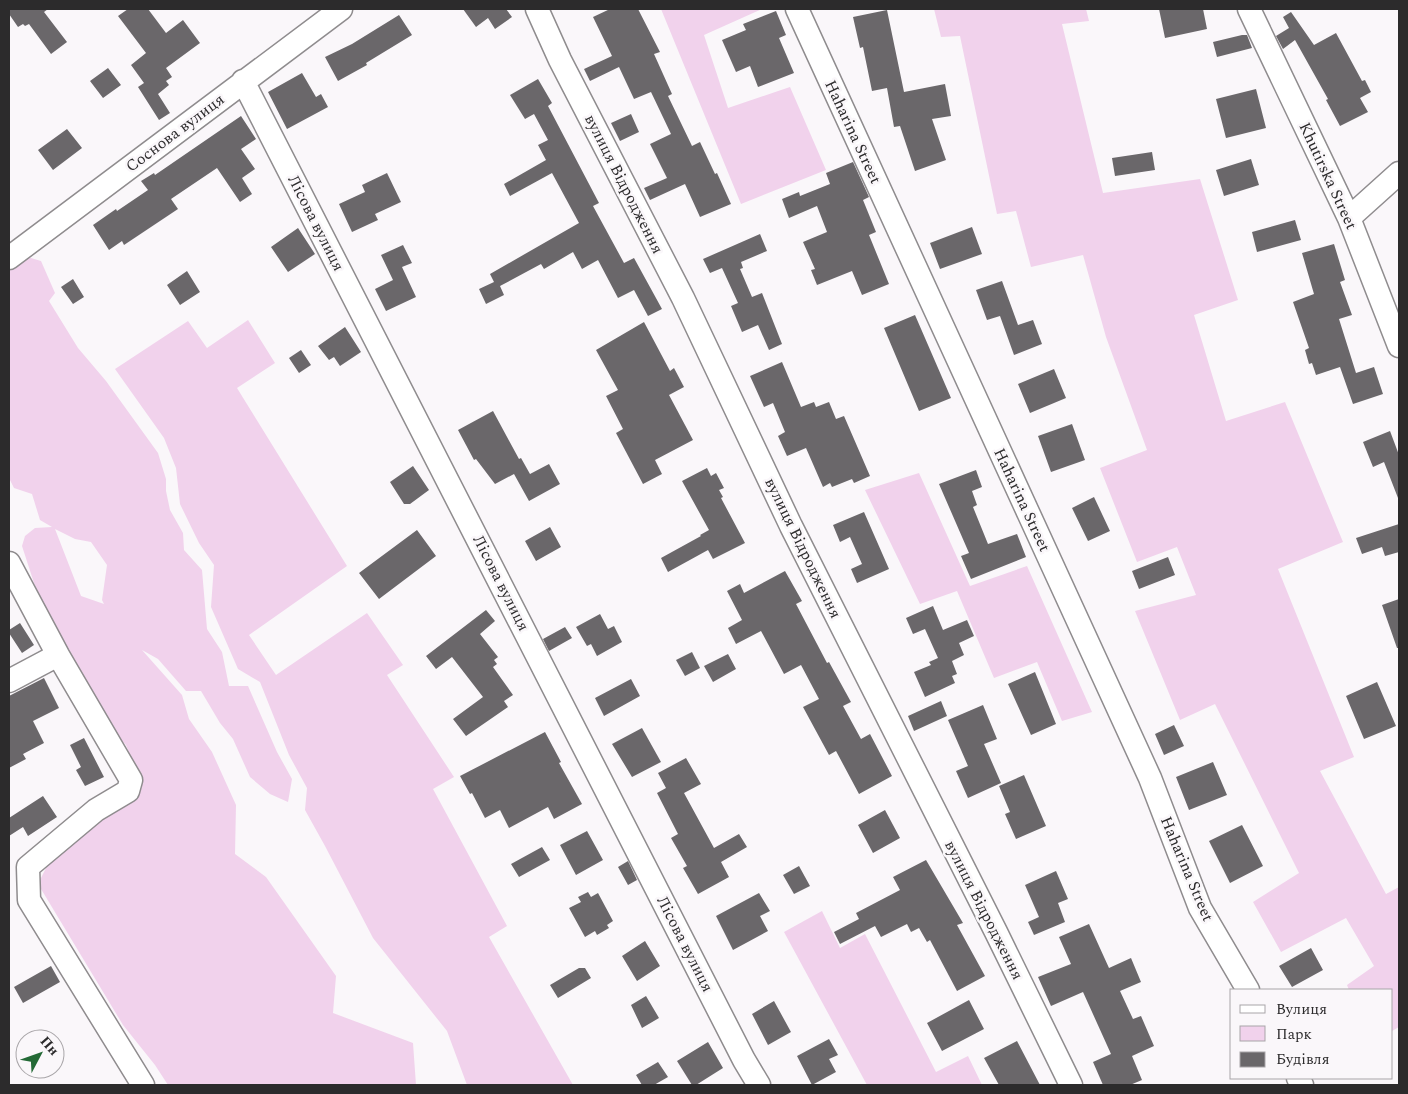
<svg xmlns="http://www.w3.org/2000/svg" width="1408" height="1094" font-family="Spectral,serif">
	<rect width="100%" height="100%" fill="#faf7fa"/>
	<path fill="#f1d2ec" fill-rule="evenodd" d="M661,9H762L704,35L728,108L790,87L826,170L741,204Z
		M934,9H1086L1089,21L1062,24L1103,193L1200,179L1238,300L1194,315L1226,421L1285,402L1343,542L1278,569L1354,757L1320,771L1386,894L1399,887V1027L1392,1031V990H1349L1347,985L1374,966L1346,918L1281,952L1253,902L1299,873L1215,704L1180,720L1135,611L1196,595L1177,547L1137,562L1100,468L1147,450L1106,337L1083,255L1031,267L1016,211L997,214L960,36L941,37Z
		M11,252L41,261L55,293L49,301L78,348L106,381L158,453L166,479V491L170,510L183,533L184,550L202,570L207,629L222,652L229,686H248L277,752L292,779L288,802L270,794L250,777L233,739L220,723L201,691H186L158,659L142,650L182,695L189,719L212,752L236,805L235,854L266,877L336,976L333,1013L413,1043L416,1085H168L155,1065L123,1025L38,884L53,854L116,805L142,788L126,745L96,715L34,583L22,546L25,536L35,528L52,527L40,520L32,494L14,488L9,478V253ZM55,529L75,539L91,542L107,565L102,600L104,604L81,596Z
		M248,320L275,363L237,388L347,566L249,635L276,675L367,613L403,665L387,675L454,777L433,789L507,926L489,937L573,1085H467L447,1031L373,938L325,846L305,810L307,788L289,755L260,682L238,669L211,607L214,565L199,543L180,504L176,468L164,438L115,369L188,321L207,348Z
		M919,473L970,586L1027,566L1092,712L1062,721L1037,662L994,678L957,591L920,604L865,490Z
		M822,911L840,948L865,934L936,1072L968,1056L982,1085H867L784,932Z"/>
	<path fill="#6a676a" d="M9,9H48L44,12L67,42L51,54L29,24L25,26L23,24L18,27L9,14Z
		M128,9H148L166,33L183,20L200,43L166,68L172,77L166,81L169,85L158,94L170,113L159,120L138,87L144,83L131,65L146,53L118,16Z
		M463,9H506L512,17L495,29L488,18L476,27Z
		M610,9H638L660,52L654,54L672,94L668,96L692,146L700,142L715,174L717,173L731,204L700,217L685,184L650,200L644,188L667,178L650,144L671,134L651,92L634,99L619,67L590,81L584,69L612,56L593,17Z
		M1159,9H1203L1207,29L1165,38Z
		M887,10L904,92L945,84L951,116L932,119L946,160L915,171L900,126L894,127L887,88L872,91L863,47L860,48L853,17Z
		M776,11L786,35L779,38L794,73L758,87L750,66L736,72L722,40L746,30L743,24Z
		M1291,12L1314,45L1336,33L1362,81L1365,80L1371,92L1360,98L1368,112L1340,126L1326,100L1328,99L1295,40L1283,49L1276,36L1289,28L1283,17Z
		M399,15L412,35L366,63L367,65L338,81L325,57L352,44Z
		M1242,35H1247L1252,48L1217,57L1213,42Z
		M108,68L121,85L103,98L90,81Z
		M302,73L316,97L321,94L328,107L287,129L268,92Z
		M538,79L552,103L548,106L599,203L593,206L624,263L634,258L662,309L648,316L634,290L618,298L598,260L582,269L573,252L544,269L541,264L500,286L504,295L486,304L479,289L494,282L490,274L579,223L552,173L510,196L504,184L546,160L538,145L548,140L534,114L525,119L510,95Z
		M1256,89L1266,128L1226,138L1216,99Z
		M631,114L639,132L620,141L611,123Z
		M241,116L256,139L241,149L255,169L242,178L252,194L240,202L217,168L171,199L178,209L124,245L122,241L109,250L93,225L116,209L117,211L148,190L141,181L154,173L155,175Z
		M67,129L82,148L53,170L38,150Z
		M1152,152L1155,170L1115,176L1112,158Z
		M1251,159L1259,185L1224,196L1216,170Z
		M853,162L869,197L863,200L876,232L869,235L889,284L862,295L852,271L817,285L811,270L815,269L803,242L827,232L817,206L789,218L782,199L799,192L800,196L830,184L826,173Z
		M387,173L401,202L375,214L378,220L352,232L339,204L365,192L362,185Z
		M1295,220L1301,240L1257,252L1252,232Z
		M972,227L982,254L940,269L930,243Z
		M298,228L315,254L288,272L271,247Z
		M760,234L767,251L741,262L743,268L740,269L752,297L762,293L782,344L769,350L758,325L742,332L731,306L738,303L722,268L710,273L703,259Z
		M1334,244L1345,280L1340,282L1352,315L1339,319L1356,373L1374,367L1383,394L1353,404L1340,367L1316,375L1312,363L1309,364L1305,350L1309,348L1293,302L1314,294L1302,253Z
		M403,245L412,263L402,267L416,297L386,311L375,289L393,280L381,255Z
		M187,271L200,292L180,305L167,285Z
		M73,279L84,297L73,304L61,287Z
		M1002,281L1018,325L1033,320L1042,344L1014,355L1000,316L987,320L976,290Z
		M915,315L951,398L919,411L884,328Z
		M644,322L670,371L674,368L684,387L669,395L693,440L655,460L662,474L643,484L616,433L623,429L606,396L618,390L596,350Z
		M345,327L361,352L340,366L334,357L329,360L318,346Z
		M301,350L311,365L299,373L289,358Z
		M782,362L801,407L814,402L816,407L829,402L836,419L844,416L870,476L854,483L852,479L832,487L830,483L823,487L806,448L787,456L778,436L785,432L773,403L764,407L750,376Z
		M1054,369L1066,398L1030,413L1018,384Z
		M493,411L519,459L521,458L530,474L549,464L560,484L529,501L514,474L495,484L476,459L474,460L458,430Z
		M1072,424L1085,460L1051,472L1038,436Z
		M1390,431L1399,455V498H1398L1384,462L1373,467L1363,442Z
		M413,466L429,490L410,504H404L390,482Z
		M707,468L711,476L716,473L724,488L719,490L723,497L721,498L745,543L713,559L708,550L668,572L661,558L701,536L700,535L709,530L682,481Z
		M976,470L982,487L972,491L977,505L973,507L988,544L1017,534L1026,557L971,579L961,556L969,553L939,484Z
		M1094,497L1110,531L1088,541L1072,508Z
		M864,512L889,569L857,583L851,569L862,564L850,537L840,542L833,525Z
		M1399,524V552L1385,556L1382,547L1362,554L1356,538Z
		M550,527L561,547L536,561L525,541Z
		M417,530L436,556L379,599L359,573Z
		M1168,557L1175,575L1139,589L1132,571Z
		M785,571L802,601L796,604L827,663L829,662L851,702L843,706L861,739L870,734L892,776L859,794L836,751L829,755L803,707L819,699L801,665L784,674L761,631L736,644L728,628L742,620L727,591L740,584L744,593Z
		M1399,599V648H1397L1382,605Z
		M933,606L943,630L967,620L974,636L959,643L964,655L952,661L957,674L952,676L955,683L925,697L914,672L931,665L929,662L938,658L925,629L913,634L906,618Z
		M486,610L495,621L480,634L498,657L494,660L497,664L493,667L513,695L504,701L508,707L466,736L453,719L483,697L452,657L436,669L426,656Z
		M600,614L608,629L614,626L622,642L597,656L591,644L587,646L576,627Z
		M20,623L34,645L22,653L9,633V630Z
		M565,627L572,638L549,651L543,639Z
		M692,652L700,668L685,676L676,660Z
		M728,654L736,669L713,682L704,666Z
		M1035,672L1056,724L1031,735L1008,684Z
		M44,678L59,708L33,721L44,743L23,754L26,759L9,768V696Z
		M631,679L640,696L604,716L595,698Z
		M1377,682L1396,726L1364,739L1346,696Z
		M941,701L947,716L914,731L908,716Z
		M983,705L997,739L984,744L1001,783L968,798L956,771L968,766L948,720Z
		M1174,725L1184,746L1164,755L1155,734Z
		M642,728L661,762L632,777L612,744Z
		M545,732L561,762L559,763L582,804L554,819L548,807L509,828L500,810L485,818L472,793L470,794L460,776Z
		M84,738L104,777L85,786L76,770L81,767L70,745Z
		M686,758L701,784L684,793L714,848L739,834L747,847L721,862L729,877L698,894L683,868L687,866L671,838L678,834L657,793L666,788L658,773Z
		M1213,762L1227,795L1189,810L1176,777Z
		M1024,775L1046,826L1016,839L1005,814L1010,812L999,786Z
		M43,796L57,817L28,836L23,827L9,836V818Z
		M885,810L900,838L873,853L858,825Z
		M1242,825L1263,866L1230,883L1209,841Z
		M587,831L603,860L576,875L560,845Z
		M542,847L550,860L519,877L511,864Z
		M926,860L963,923L957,925L985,976L957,991L930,940L927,942L919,928L911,932L907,924L881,937L875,926L840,944L834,932L859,919L856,913L900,890L893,877Z
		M628,861L637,880L628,885L618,867Z
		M799,866L810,886L794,894L783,875Z
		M1056,871L1068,899L1058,903L1065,922L1034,935L1028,922L1039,917L1025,885Z
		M588,892L591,897L598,893L613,921L607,925L609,928L597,935L595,931L585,937L569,908L581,902L578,897Z
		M759,893L770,911L760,916L768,931L733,950L716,916Z
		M1089,924L1109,968L1131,958L1141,982L1120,991L1133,1019L1141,1016L1154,1046L1132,1056L1142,1080L1130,1085H1103L1093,1062L1111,1054L1083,992L1051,1006L1038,977L1071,964L1059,937Z
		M645,941L660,966L637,981L622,956Z
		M1311,948L1323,970L1292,987L1279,966Z
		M51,966L60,982L23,1003L14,987Z
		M579,968H585L591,978L558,998L550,985Z
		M646,996L659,1018L642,1028L631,1005Z
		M969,1000L984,1029L942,1051L927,1023Z
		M774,1001L791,1032L768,1045L752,1014Z
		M829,1039L838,1055L829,1059L836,1072L812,1085L797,1056Z
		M1017,1041L1040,1085H999L984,1058Z
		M708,1042L723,1068L696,1085H692L677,1061Z
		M658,1062L668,1077L654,1085H642L636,1075Z"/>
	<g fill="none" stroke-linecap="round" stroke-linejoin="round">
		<g stroke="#8f8c8e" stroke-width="25">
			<path id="minor" d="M537,9L560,60L683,298L791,526L996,932L1071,1085
				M797,9L1150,778L1200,908L1248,990
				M1249,9L1349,218L1399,346
				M243,81L744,1060L759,1085
				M1349,218L1399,173
				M9,258L341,9
				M9,563L58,655L131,780L128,791L96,810L28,867L29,900L143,1085
				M9,681L58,655
				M1298,1078L1302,1085"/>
		</g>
		<use href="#minor" stroke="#fff" stroke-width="22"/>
	</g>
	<g text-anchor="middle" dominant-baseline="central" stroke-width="5" stroke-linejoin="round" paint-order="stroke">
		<g font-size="16" fill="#2c2b2c" stroke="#faf7fa">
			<text transform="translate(853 132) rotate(65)">Haharina Street</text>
			<text transform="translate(175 133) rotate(-37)">Соснова вулиця</text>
			<text transform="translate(1328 176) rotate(65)">Khutirska Street</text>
			<text transform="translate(624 184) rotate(63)">вулиця Відродження</text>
			<text transform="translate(316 223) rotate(63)">Лісова вулиця</text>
			<text transform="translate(1022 500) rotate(65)">Haharina Street</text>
			<text transform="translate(803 548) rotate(64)">вулиця Відродження</text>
			<text transform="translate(501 583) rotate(63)">Лісова вулиця</text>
			<text transform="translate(1187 869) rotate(67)">Haharina Street</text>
			<text transform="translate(984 910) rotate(63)">вулиця Відродження</text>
			<text transform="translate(685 944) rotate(63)">Лісова вулиця</text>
		</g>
	</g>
	<rect width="1408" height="1094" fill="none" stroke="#2c2b2c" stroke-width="20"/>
	<rect x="1230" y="989" width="162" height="90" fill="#faf7fa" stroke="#a8a5a8"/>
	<rect x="1240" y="1005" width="25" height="8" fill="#ffffff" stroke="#a8a5a8"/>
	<text x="1276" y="1014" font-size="15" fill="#2c2b2c">Вулиця</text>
	<rect x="1240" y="1026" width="25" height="15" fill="#f1d2ec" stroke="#a8a5a8"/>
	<text x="1276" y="1039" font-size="15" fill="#2c2b2c">Парк</text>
	<rect x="1240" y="1052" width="25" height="15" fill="#6a676a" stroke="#a8a5a8"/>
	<text x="1276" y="1064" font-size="15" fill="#2c2b2c">Будівля</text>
	<g transform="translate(40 1054) rotate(49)"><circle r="24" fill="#faf7fa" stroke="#a8a5a8"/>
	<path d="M0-4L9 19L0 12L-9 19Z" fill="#236935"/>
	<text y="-8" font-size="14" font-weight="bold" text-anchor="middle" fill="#2c2b2c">Пн</text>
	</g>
</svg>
